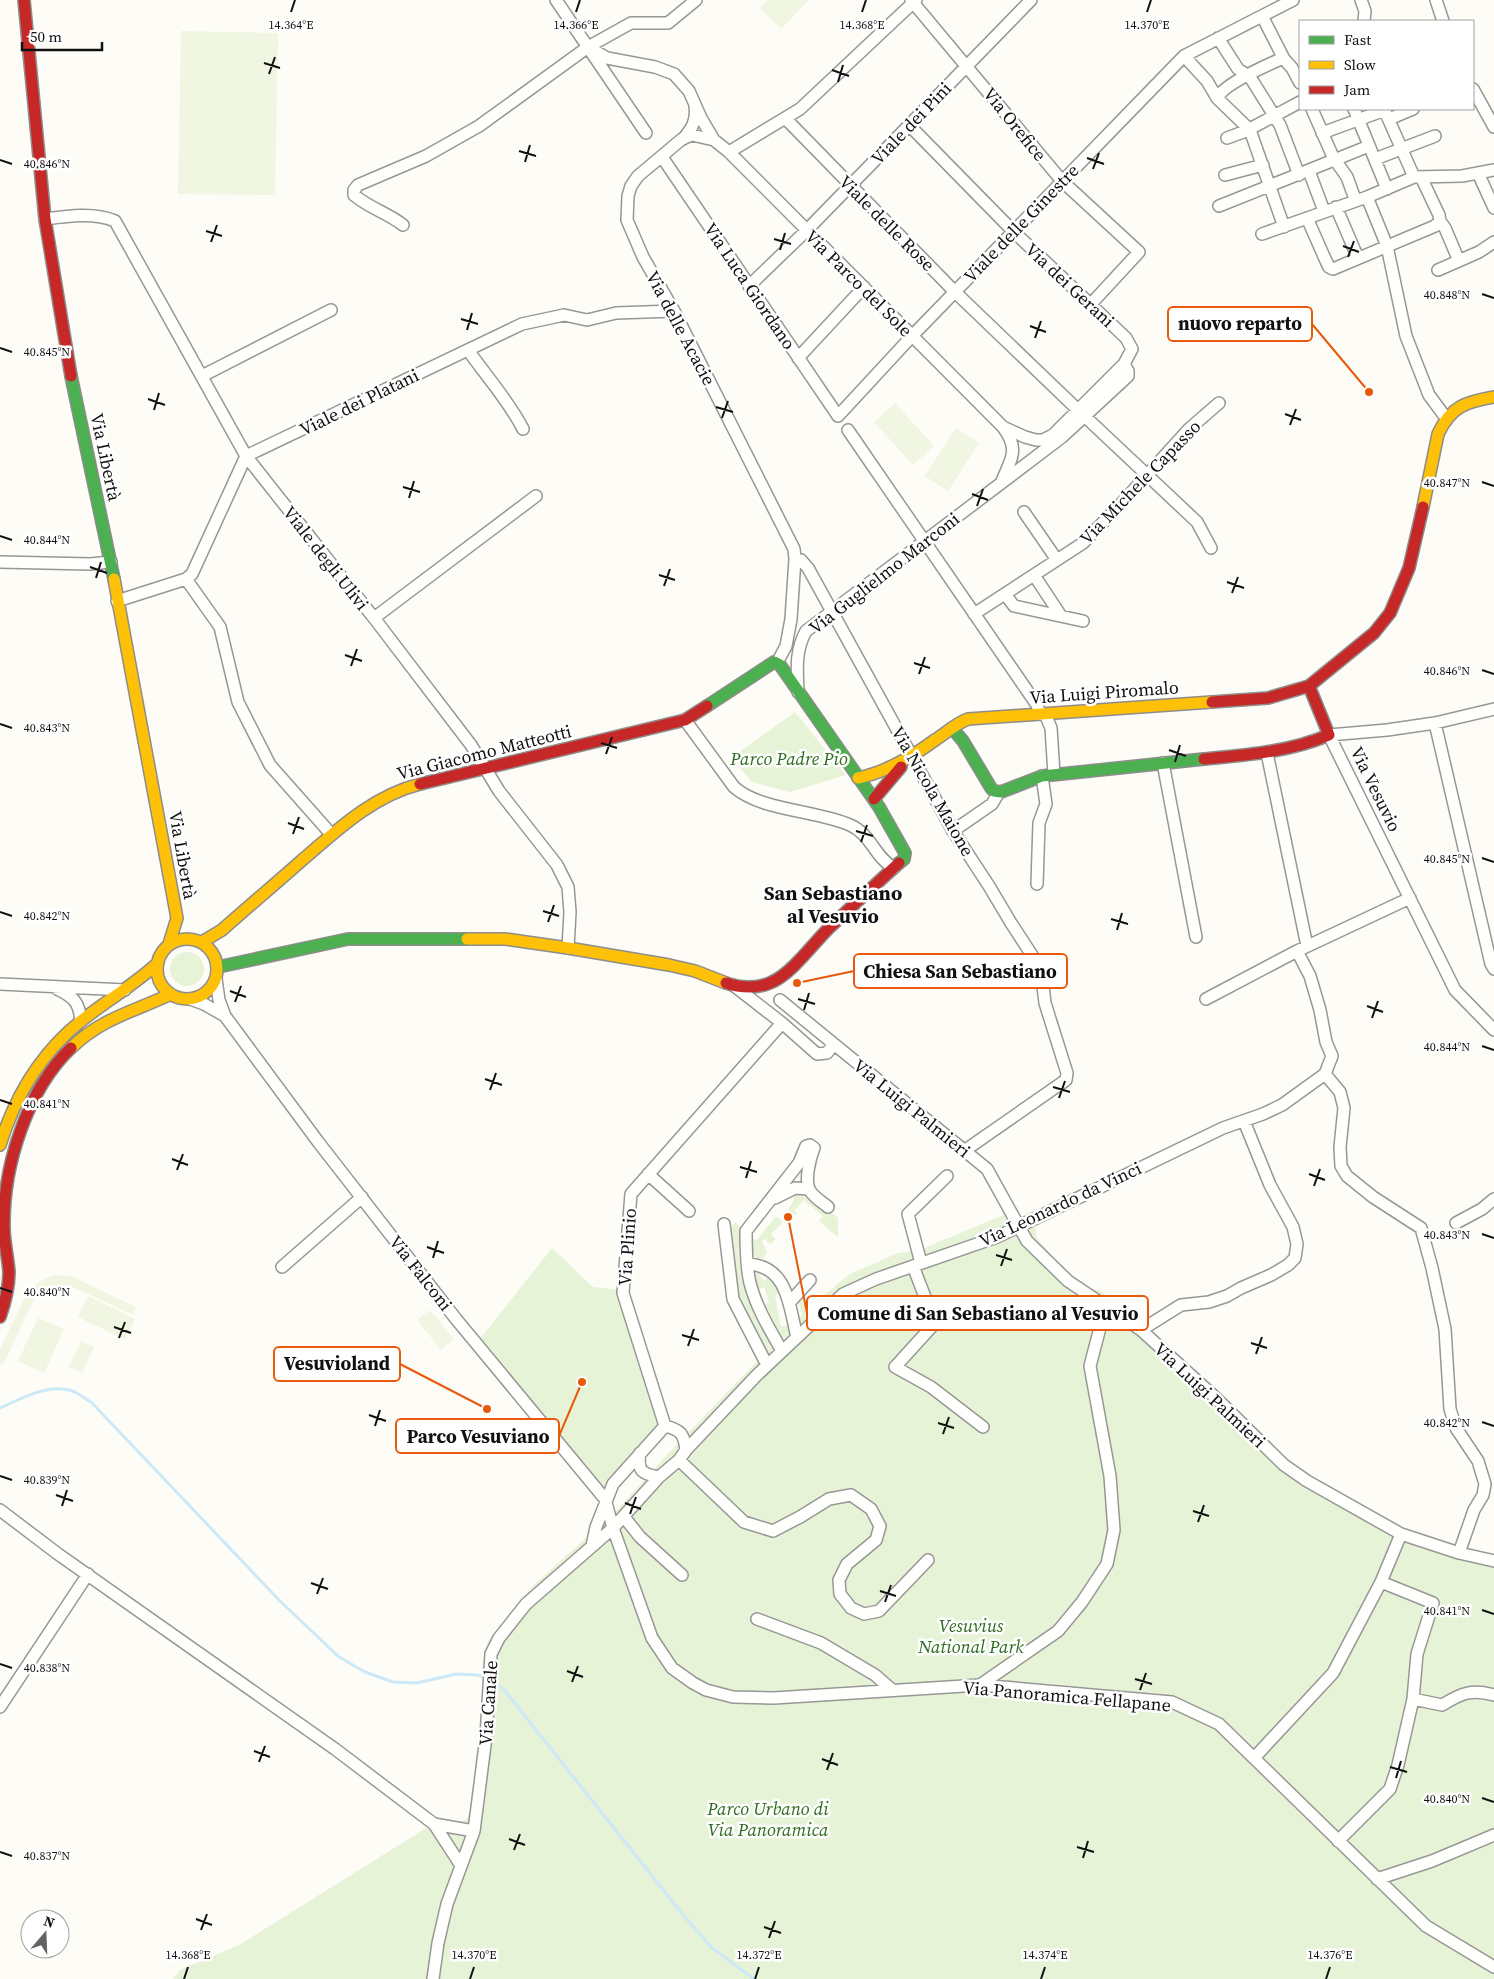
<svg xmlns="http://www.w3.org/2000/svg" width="1494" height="1979" font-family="'Source Serif 4',serif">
	<rect width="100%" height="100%" fill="#fdfcf7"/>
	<path fill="#e7f3d7" d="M795,712L846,775L790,792L752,782L731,758Z
		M170 969a17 17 0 1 1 34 0a17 17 0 1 1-34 0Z
		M799,1193L822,1211L825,1208L838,1218V1237L819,1221L823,1216L804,1200L794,1211L797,1213L794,1215L788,1210L793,1202L794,1194Z
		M1031,1211L1037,1238L1069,1277L1086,1287L1101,1291L1141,1321L1163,1348L1309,1478L1348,1501L1406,1530L1456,1546L1494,1555V1979H173L180,1970L239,1945L426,1828L466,1820L473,1803L480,1736L483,1659L488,1641L534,1585L620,1507L664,1458L766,1352L738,1294L732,1240H727L728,1233L735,1222L743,1229V1247L738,1248L742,1282H746L771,1343L769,1349L781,1337L763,1306L769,1302L764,1287L757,1290L754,1284V1271H762L759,1275L764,1281L770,1275L784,1294L775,1295L781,1327L787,1325L788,1329L802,1315L798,1301L809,1287L812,1289L803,1297L809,1303L816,1297L819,1299L850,1274L898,1253L917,1251L1011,1212L1018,1219Z
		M776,1216L783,1222L771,1234L776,1239L770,1244L765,1239L762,1241L767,1253L763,1259C752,1258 750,1251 750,1241L753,1239L757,1240Z
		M552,1248L593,1287L620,1290L661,1425L604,1488L479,1340Z"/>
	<path fill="#f0f6e1" d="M768,0H809L781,29L760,8Z
		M181,31L278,33L275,195L178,194Z
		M895,403L934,446L913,465L874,422Z
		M956,428L979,443L948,491L925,476Z
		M53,1275L71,1276L136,1307L133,1315L71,1286C56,1283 44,1288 34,1299L3,1365L0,1363V1349L26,1295L39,1282Z
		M88,1296L135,1319L125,1340L78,1317Z
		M430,1310L454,1339L441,1350L417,1320Z
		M38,1318L64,1329L44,1373L18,1361Z
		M81,1341L94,1347L82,1373L69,1367Z"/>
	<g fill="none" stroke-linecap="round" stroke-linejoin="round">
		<path stroke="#cde8f7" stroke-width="3" d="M0,1408C23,1398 49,1382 75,1392C81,1395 87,1400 92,1403L280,1601L339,1657L365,1672L393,1682L417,1683L456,1674L478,1675L486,1678
			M492,1680L505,1691L684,1916L711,1947L754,1979"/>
		<g stroke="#979795" stroke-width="14">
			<path id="street" d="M556,0L646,133
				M911,0L1062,181L1139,252L1090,305
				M1361,0L1365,11L1364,21
				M1436,0L1443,21
				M1262,16L1284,59L1292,68L1300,83
				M1218,38L1238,69L1250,77L1280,125L1299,175
				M588,47L607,58L655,67L674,74L689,91L701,118L714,140L729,152L1003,427C1020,450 1011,459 1002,481
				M1184,56L1207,81L1217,98L1250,130L1284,227
				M1473,89L1494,127
				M1217,98C1224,84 1265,66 1281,59H1284
				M1312,109L1333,157L1347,177L1355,199
				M1354,109L1387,189
				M1384,109L1414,177
				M785,118L955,292L1077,409L1197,522L1211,548
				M1389,119L1413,109
				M909,125L1014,232L1126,338L1132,349L1124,364L1053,435L1045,439
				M1322,133L1385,110
				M1227,138L1246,131L1300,102
				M683,139C692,129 697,120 695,106
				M714,140L692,135L682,139L638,176L631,186L628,196L627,220L643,257L674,311L794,549L795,559L791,619L786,646L777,663
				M729,152L800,109L916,0
				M662,157L838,416L912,336L1184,56L1293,0
				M1375,159L1435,136
				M1309,171L1324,211
				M1478,173L1494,208
				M1225,175L1263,165
				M1367,197L1387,246L1406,336L1429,395L1446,418
				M1219,206L1369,146
				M1336,207L1358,258
				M1307,218L1326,261L1329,267L1333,269L1435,226L1440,221L1439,215L1421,177
				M45,219C67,216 94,212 115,221L246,456L374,618L471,745L499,791L557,865L568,887L570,912L568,948
				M1440,221L1445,228L1459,261
				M403,225C388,213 369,208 354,195V190L358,185L426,156L479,126L588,47L631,23H668L696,0
				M1262,234L1367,197L1414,177L1462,176L1494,170
				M1438,270L1479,252L1494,242
				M749,286L807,230L1031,0
				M468,350C486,376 509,401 523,429
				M798,358L864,287
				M202,376L331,310
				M1003,427L1025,437L1036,440H1051
				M848,430L1037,705L1040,714
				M1024,512L1057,560
				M795,559L801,560L808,568L953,831L989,886L1011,923L1041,969L1045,1003L1067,1073L1066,1080L964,1151
				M0,562L90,564L111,562
				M1034,575L1061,616
				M186,579L220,627L238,702L270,765L331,834
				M1005,594L1014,606L1083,621
				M117,601L186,579L192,574L246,456L522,324L564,315L587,320L616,313L674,311
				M974,614L1083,543L1121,504L1189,429L1219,403
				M374,618L536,496
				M798,692C797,669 795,651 806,631L1062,437L1128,376V371L1124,364
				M1494,709L1435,723L1387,730L1329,735L1455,990L1494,1030
				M1045,714L1051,728L1054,774
				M685,720L734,787C761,811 816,810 850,825C871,834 875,858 894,868
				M1435,723L1491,964L1494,969
				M1267,753L1307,946
				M1163,763L1196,937
				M953,831L992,804L999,792
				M1037,884L1039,823L1046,804L1042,776
				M216,979L219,1000L225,1016L319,1143L456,1319L605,1499L613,1528L652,1638L672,1668L693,1683L706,1690L733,1697L774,1698L980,1685L1172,1702L1219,1724L1426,1926L1494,1967
				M0,984L125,990
				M733,985L782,1023L817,1054L827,1053L834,1044
				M57,989C74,997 79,1002 81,1021
				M190,999L204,1004L225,1016
				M1206,999L1297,951L1410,898
				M780,1000L987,1169L1027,1241L1068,1281L1141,1330L1216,1398L1284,1465L1307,1481L1401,1534L1381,1582L1333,1673L1254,1758
				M1325,1074L1340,1092L1344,1108L1340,1147L1341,1166L1347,1176L1373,1197L1421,1228L1432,1268L1445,1329L1450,1409L1456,1428L1478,1461L1485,1484L1483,1495L1474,1510L1459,1553L1401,1534
				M648,1174L689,1211
				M775,1198L795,1188L809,1189
				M1456,1223L1482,1209L1494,1199
				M724,1224L733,1299L767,1365
				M921,1263L908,1214L947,1176
				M748,1264C788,1266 789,1306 797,1337
				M913,1266L935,1323L895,1367L931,1387L983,1427
				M282,1267L362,1197
				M789,1303L810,1280
				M1141,1330L1181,1305L1209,1302L1227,1296L1241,1288L1271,1275L1288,1265L1295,1258L1297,1244L1293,1227L1270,1185L1244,1121
				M782,1351C770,1330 756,1307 750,1283C746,1267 746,1248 746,1231L799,1163L806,1146L810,1145L814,1148C810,1158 804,1181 810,1191C815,1198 822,1202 828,1207
				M665,1426L623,1293L631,1194L782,1023
				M665,1426C681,1430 684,1434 686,1450
				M640,1453C637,1471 642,1474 659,1477
				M679,1460L744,1522L773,1531L800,1517L829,1499L851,1495L871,1509L880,1526L876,1540L847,1564L839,1580L840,1594L851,1608L864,1614L879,1611L928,1560
				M0,1510L58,1554L335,1749L434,1824L460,1864
				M624,1517L640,1537L682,1575
				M592,1546L596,1527L613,1484L665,1426
				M1459,1553L1494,1561
				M757,1619L821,1643L875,1675L891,1689
				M980,1685L1058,1631L1082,1602L1107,1564L1114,1530L1110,1476L1090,1366L1101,1324L1109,1307
				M1413,1699L1442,1705C1462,1693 1471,1689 1494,1695
				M0,1707L88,1574
				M434,1824L474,1831
				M1338,1841L1390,1789L1398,1765L1413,1699L1417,1654L1433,1603L1381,1582
				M1377,1879L1432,1861L1494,1835
				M433,1979L438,1943L447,1904L474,1831L486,1737L491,1654L499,1638L526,1604L613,1528L659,1477L679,1460L686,1450L757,1375L843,1294L876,1279L997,1237L1223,1128L1263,1114L1282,1105L1325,1074L1332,1056L1326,1042L1320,1010L1310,976L1297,951"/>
		</g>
		<g stroke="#8e8d8b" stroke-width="14">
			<path id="fast" d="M71,376L114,579
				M707,706L774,662L780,665L879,807L905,853L904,859L899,863
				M952,728L963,741L991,788L994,791L1001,792L1042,776L1204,759
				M218,967L348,939H467"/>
		</g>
		<g stroke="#8e8d8b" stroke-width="14">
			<path id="slow" d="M1423,507L1438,434C1451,406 1466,402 1494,397
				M114,579L177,918L169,944
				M858,778C887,772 912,757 935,740C946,733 955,724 968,719L1212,702
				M157 969a30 30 0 1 1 60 0a30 30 0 1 1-60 0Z
				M467,939H505L568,948L669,965L695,971L726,983
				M202,942L222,930C248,907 274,885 300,862C336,831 372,796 420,784
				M71,1048C102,1018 133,1012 171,994
				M0,1145C15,1096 40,1054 81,1021C106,1001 134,985 158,963"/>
		</g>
		<g stroke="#8e8d8b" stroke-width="14">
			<path id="jam" d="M24,0L45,219L71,376
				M1212,702L1268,698L1309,686L1374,633L1390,613L1409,568L1423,507
				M1204,759C1247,755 1289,752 1329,735L1309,686
				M420,784L685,720L707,706
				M874,799L901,767
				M726,983C740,988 758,989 772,982C792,973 812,945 828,929C851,907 875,885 899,863
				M0,1317C5,1303 9,1287 9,1272C8,1257 4,1242 4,1227C3,1166 27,1090 71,1048"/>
		</g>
		<use href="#street" stroke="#fffffe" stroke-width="11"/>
		<use href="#fast" stroke="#4caf50" stroke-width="11"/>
		<use href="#slow" stroke="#ffc107" stroke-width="11"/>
		<use href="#jam" stroke="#c62828" stroke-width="11"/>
	</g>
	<path fill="none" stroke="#111" stroke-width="2" d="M291,12L295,0M576,12L580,0M862,12L866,0M1147,12L1151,0M264,63L280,68M832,70L849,76M269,74L275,57M838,82L843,65M519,151L536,156M1087,158L1104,164M0,160L12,164M525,162L530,145M1093,169L1099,153M206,231L222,236M774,239L791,244M211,242L217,225M1343,246L1359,252M780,250L785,233M1348,257L1354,241M1482,294L1494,298M461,319L478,324M1030,326L1046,332M467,330L472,313M1035,338L1041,321M0,348L12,352M148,399L165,405M716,407L733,412M154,410L159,393M1285,414L1301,420M722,418L728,401M1290,425L1296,409M1482,482L1494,486M403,487L420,492M972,494L988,500M409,498L414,481M977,506L983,489M0,536L12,540M90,567L107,573M659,575L675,580M96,578L101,562M1227,582L1244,588M664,586L670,569M1232,593L1238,577M345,655L362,661M914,663L930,668M351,666L357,649M1482,670L1494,674M919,674L925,657M0,724L12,728M601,743L617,748M1169,750L1186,756M606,754L612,737M1175,762L1180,745M288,823L304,829M856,831L873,836M293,834L299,817M861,842L867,825M1482,858L1494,862M543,911L559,916M0,912L12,916M1111,919L1128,924M548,922L554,905M1117,930L1122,913M230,991L246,997M798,999L815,1004M235,1002L241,986M1367,1006L1383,1012M804,1010L809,993M1372,1018L1378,1001M1482,1046L1494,1050M485,1079L502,1085M1053,1087L1070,1092M490,1090L496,1073M1059,1098L1065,1081M0,1100L12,1104M172,1159L188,1165M740,1167L757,1172M177,1170L183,1154M1309,1174L1325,1180M746,1178L751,1161M1314,1186L1320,1169M1482,1234L1494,1238M427,1247L444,1253M996,1255L1012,1260M433,1258L438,1241M1001,1266L1007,1249M0,1288L12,1292M114,1327L131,1333M682,1335L699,1340M119,1338L125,1322M1251,1343L1267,1348M688,1346L694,1329M1256,1354L1262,1337M369,1415L386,1421M1482,1422L1494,1426M938,1423L954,1428M375,1426L380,1410M943,1434L949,1417M0,1476L12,1480M56,1495L73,1501M625,1503L641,1509M62,1506L67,1490M1193,1511L1209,1516M630,1514L636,1497M1198,1522L1204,1505M311,1583L328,1589M880,1591L896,1596M317,1594L323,1578M885,1602L891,1585M1482,1610L1494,1614M0,1664L12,1668M567,1671L583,1677M1135,1679L1152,1684M572,1682L578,1666M1140,1690L1146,1673M254,1751L270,1757M822,1759L838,1765M259,1762L265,1746M1390,1767L1407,1772M827,1770L833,1753M1396,1778L1401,1761M1482,1798L1494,1802M509,1839L525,1845M1077,1847L1094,1852M514,1850L520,1834M0,1852L12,1856M1083,1858L1088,1841M196,1919L212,1925M764,1927L781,1933M201,1930L207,1914M769,1938L775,1921M184,1979L188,1967M470,1979L474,1967M755,1979L759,1967M1041,1979L1045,1967M1326,1979L1330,1967"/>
	<g text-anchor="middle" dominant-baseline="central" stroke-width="5" stroke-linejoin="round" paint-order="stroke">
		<g font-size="18" fill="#111" stroke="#fff">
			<text transform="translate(911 123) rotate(-46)">Viale dei Pini</text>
			<text transform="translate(1015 124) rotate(51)">Via Orefice</text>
			<text transform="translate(887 223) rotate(45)">Viale delle Rose</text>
			<text transform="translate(1021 223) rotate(-46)">Viale delle Ginestre</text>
			<text transform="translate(859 283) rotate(45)">Via Parco del Sole</text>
			<text transform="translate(1070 285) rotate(43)">Via dei Gerani</text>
			<text transform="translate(750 286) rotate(56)">Via Luca Giordano</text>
			<text transform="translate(681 328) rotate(62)">Via delle Acacie</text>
			<text transform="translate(359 402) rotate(-26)">Viale dei Platani</text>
			<text transform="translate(106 457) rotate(78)">Via Libertà</text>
			<text transform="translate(1140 482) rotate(-46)">Via Michele Capasso</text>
			<text transform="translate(326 558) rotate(52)">Viale degli Ulivi</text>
			<text transform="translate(884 573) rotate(-38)">Via Guglielmo Marconi</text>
			<text transform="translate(1104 692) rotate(-4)">Via Luigi Piromalo</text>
			<text transform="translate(484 752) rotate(-14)">Via Giacomo Matteotti</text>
			<text transform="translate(1376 789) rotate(64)">Via Vesuvio</text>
			<text transform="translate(933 791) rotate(60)">Via Nicola Maione</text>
			<text transform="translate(183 855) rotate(80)">Via Libertà</text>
			<text transform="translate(912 1108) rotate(39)">Via Luigi Palmieri</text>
			<text transform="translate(1060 1204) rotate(-25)">Via Leonardo da Vinci</text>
			<text transform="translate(627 1247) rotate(-86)">Via Plinio</text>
			<text transform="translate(421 1273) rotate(52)">Via Falconi</text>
			<text transform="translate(1210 1395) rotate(43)">Via Luigi Palmieri</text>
			<text transform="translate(1067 1696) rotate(5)">Via Panoramica Fellapane</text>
			<text transform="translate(488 1703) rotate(-86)">Via Canale</text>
		</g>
		<g font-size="18" font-style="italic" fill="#2f6b1f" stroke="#fff">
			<text x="789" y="758">Parco Padre Pio</text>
			<text x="971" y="1625">Vesuvius<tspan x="971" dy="21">National Park</tspan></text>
			<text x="768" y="1808">Parco Urbano di<tspan x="768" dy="21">Via Panoramica</tspan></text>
		</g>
		<g font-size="20" font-weight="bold" fill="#111" stroke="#fff">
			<text x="833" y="893">San Sebastiano<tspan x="833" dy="23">al Vesuvio</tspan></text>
		</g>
	</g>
	<g font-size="12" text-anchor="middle" fill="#111" stroke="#fff" stroke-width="5" stroke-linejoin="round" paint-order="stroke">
		<text x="291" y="29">14.364°E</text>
		<text x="576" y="29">14.366°E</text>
		<text x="862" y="29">14.368°E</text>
		<text x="1147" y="29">14.370°E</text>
		<text x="47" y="168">40.846°N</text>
		<text x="1447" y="299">40.848°N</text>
		<text x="47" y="356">40.845°N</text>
		<text x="1447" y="487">40.847°N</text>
		<text x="47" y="544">40.844°N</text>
		<text x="1447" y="675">40.846°N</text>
		<text x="47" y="732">40.843°N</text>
		<text x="1447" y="863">40.845°N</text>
		<text x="47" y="920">40.842°N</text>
		<text x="1447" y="1051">40.844°N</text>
		<text x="47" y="1108">40.841°N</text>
		<text x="1447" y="1239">40.843°N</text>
		<text x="47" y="1296">40.840°N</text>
		<text x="1447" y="1427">40.842°N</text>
		<text x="47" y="1484">40.839°N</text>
		<text x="1447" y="1615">40.841°N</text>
		<text x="47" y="1672">40.838°N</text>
		<text x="1447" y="1803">40.840°N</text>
		<text x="47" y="1860">40.837°N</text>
		<text x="188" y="1959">14.368°E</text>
		<text x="474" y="1959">14.370°E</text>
		<text x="759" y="1959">14.372°E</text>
		<text x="1045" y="1959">14.374°E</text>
		<text x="1330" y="1959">14.376°E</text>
	</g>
	<path fill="none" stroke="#e8590c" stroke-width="2" d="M1369 392L1312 324M797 983L854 971M788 1217L807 1313M487 1409L400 1364M582 1382L559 1436"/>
	<g fill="#e8590c" stroke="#fff" stroke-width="2">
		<circle cx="1369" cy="392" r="5"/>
		<circle cx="797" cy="983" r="5"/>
		<circle cx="788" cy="1217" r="5"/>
		<circle cx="487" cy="1409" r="5"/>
		<circle cx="582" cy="1382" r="5"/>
	</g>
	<g fill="#fff" stroke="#e8590c" stroke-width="2">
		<rect x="1168" y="307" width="144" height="34" rx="5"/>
		<rect x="854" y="954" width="213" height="34" rx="5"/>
		<rect x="807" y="1296" width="341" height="34" rx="5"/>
		<rect x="274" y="1347" width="126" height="34" rx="5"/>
		<rect x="396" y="1419" width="163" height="34" rx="5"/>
	</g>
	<g font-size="19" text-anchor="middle" font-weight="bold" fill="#111">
		<text x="1240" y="330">nuovo reparto</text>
		<text x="960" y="978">Chiesa San Sebastiano</text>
		<text x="978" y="1320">Comune di San Sebastiano al Vesuvio</text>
		<text x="337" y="1370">Vesuvioland</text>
		<text x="478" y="1443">Parco Vesuviano</text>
	</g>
	<rect x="1299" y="20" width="175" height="90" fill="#ffffff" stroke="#a0a0a0"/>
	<rect x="1309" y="36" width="25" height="8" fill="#4caf50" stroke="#a0a0a0"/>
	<text x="1344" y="45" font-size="15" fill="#111111">Fast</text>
	<rect x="1309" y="61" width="25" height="8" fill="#ffc107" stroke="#a0a0a0"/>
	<text x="1344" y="70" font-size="15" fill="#111111">Slow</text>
	<rect x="1309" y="86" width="25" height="8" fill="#c62828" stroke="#a0a0a0"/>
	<text x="1344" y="95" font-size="15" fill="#111111">Jam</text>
	<g transform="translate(45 1934) rotate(19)"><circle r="24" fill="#ffffff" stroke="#a0a0a0"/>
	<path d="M0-4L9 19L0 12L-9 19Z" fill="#646362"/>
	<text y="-8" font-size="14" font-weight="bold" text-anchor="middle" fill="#111111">N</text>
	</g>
	<path d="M22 42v8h80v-8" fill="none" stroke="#111111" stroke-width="2.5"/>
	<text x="30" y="42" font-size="15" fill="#111111" stroke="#ffffff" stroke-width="4" paint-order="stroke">50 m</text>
</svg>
